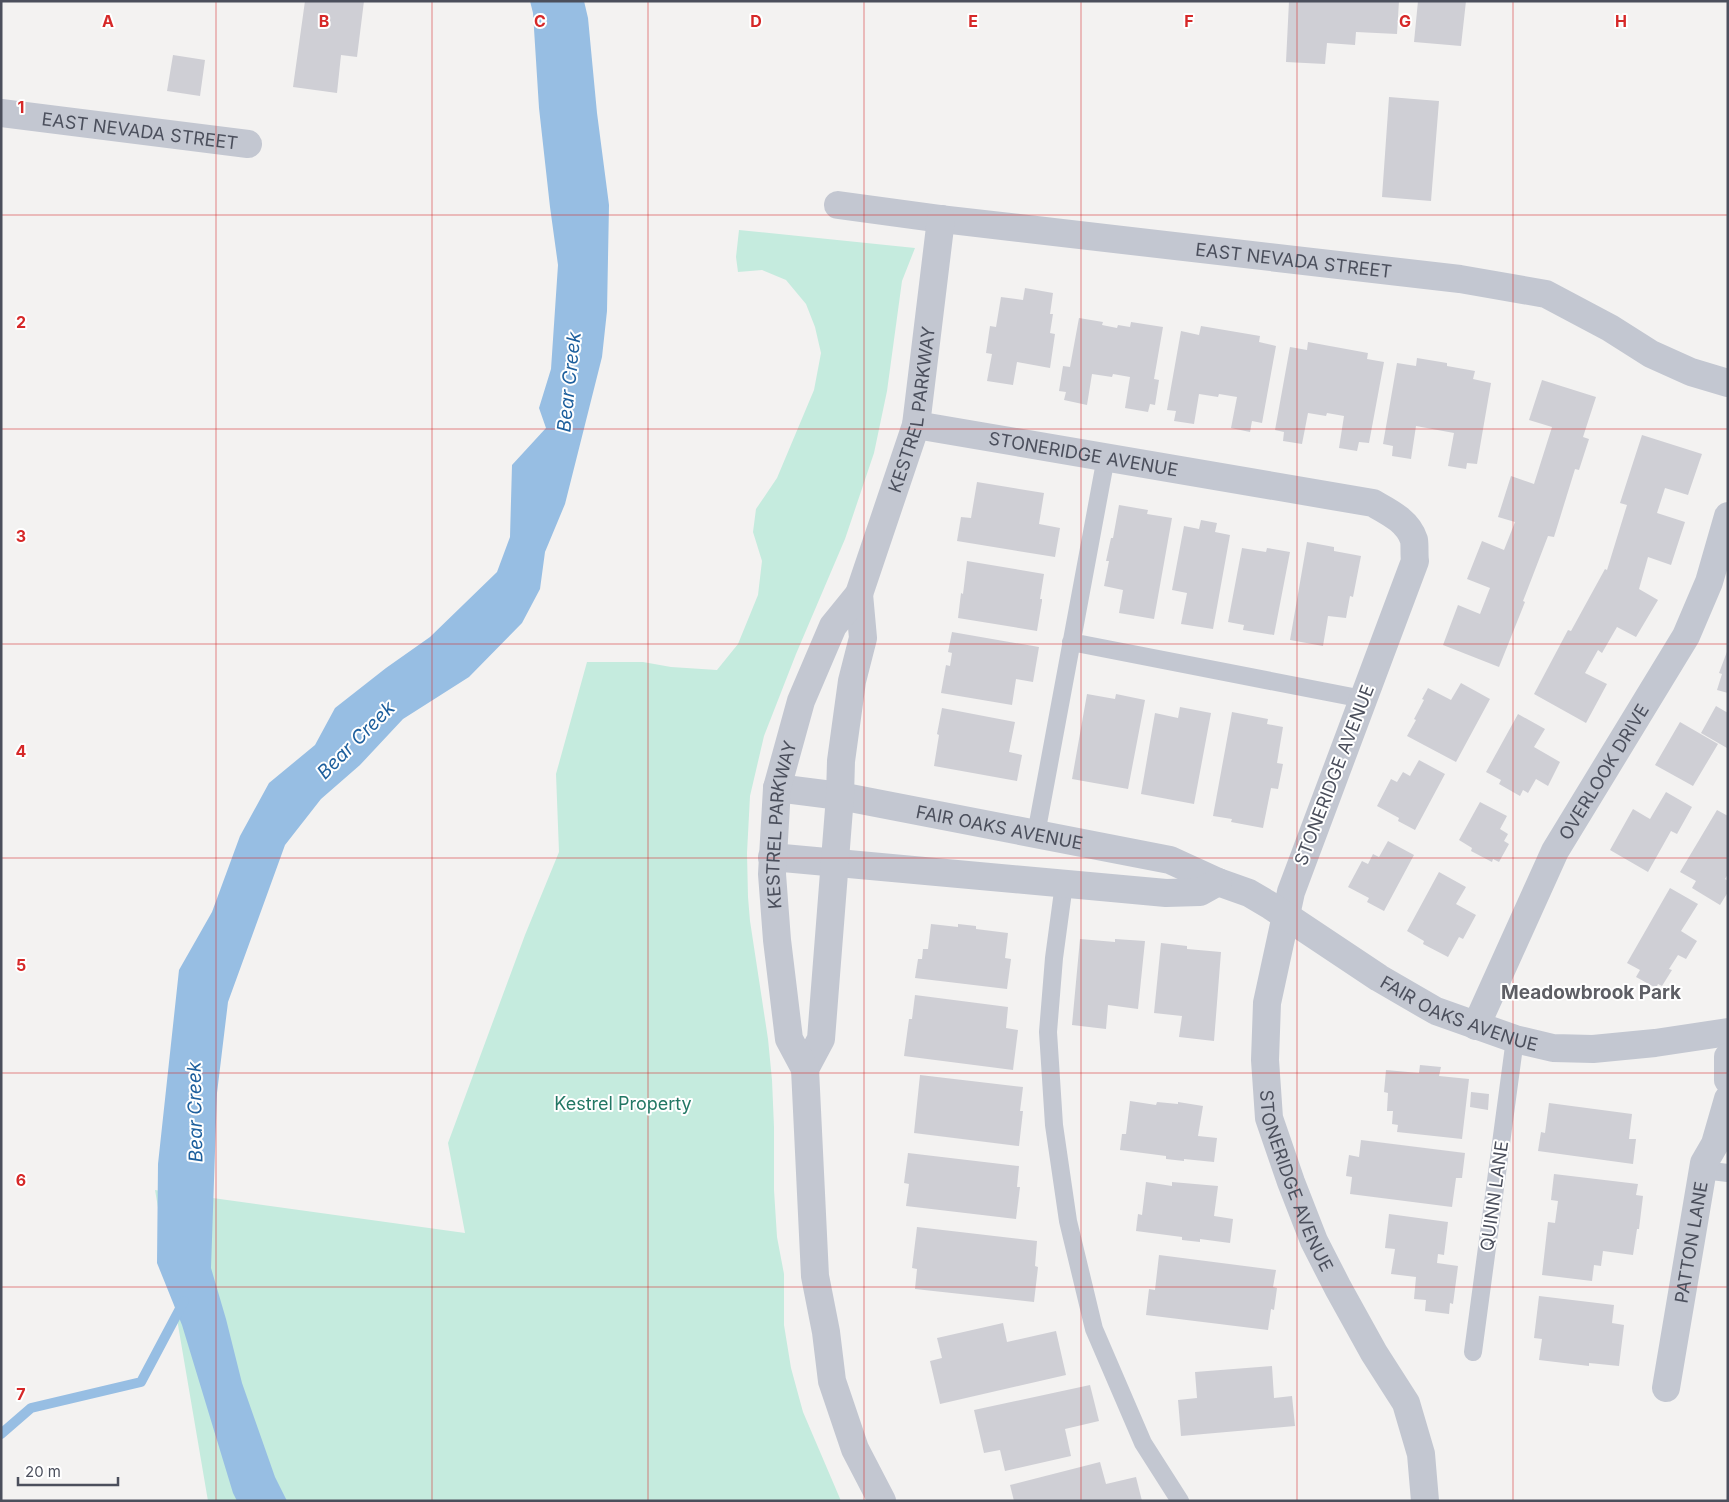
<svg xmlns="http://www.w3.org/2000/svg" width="1729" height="1502" font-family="Inter,sans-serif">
	<rect width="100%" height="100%" fill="#f3f2f1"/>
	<path fill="#c5ebde" d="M739,230L915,248L902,281L887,391L874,453L845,539L796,654L764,736L750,796L747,853L748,897L750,921L768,1039L772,1080L774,1127V1190L777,1237L784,1274V1325L791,1368L803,1412L841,1501H208L155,1190L465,1233L448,1143L525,935L559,852L556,774L587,662H643L671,667L717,670L738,644L758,595L762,561L753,532L756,509L777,478L814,390L821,353L815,327L806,304L786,280L762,270L738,272L736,257Z"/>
	<path fill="#97bee3" d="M530,1H584L588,18L597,113L609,205L607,311L602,357L565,504L545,552L540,589L522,623L469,677L403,719L360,765L321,799L285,845L228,1002L217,1093L211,1268L226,1319L242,1383L275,1477L287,1501H237L233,1493L182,1325L157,1263L158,1164L179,970L212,912L240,836L269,783L315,745L335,708L386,668L430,637L497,572L510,537L512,465L546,428L539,408L551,369L558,265L550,207L539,108L533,13Z"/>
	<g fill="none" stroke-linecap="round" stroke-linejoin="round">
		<path stroke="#97bee3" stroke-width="10" d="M1,1434L31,1408L141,1382L184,1301"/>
	</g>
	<path fill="#cfcfd5" d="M305,1H364L357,57L341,55L337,93L293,87Z
		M1289,1H1399L1397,34L1356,32L1355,45L1327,43L1325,64L1286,62Z
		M1418,1H1466L1461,46L1414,42Z
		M173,55L205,60L200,96L167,91Z
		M1389,97L1439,101L1431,201L1382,197Z
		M1025,288L1053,293L1050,314H1053L1050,333L1055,334L1050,368L1017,362L1013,385L987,381L992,354L986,353L990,326L996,327L1001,297L1023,300Z
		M1079,318L1103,322L1102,325L1117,328L1118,325L1130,327L1131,322L1163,327L1154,379L1159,380L1155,405L1150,404L1148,412L1125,408L1130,377L1113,374L1112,377L1092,374L1087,405L1064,400L1066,392L1059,391L1063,366L1070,367Z
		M1201,326L1260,336L1259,342L1276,346L1262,423L1252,421L1250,432L1231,428L1237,397L1219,394L1218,397L1199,394L1194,424L1174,421L1176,411L1167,410L1181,331L1199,335Z
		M1308,342L1368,353L1367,359L1384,362L1369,443L1359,442L1357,451L1339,448L1344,416L1327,413L1326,416L1308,413L1302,444L1283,441L1284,432L1275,430L1290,347L1307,350Z
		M1417,358L1447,363V366L1475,371L1473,379L1491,383L1477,464L1467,463L1466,469L1448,466L1454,433L1416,426L1411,459L1392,456L1393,446L1383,444L1397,363L1416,366Z
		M1542,380L1596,397L1583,437L1589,439L1579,470L1575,469L1554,537L1548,536L1523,601L1525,602L1499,667L1443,645L1458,605L1480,614L1490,588L1467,579L1482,541L1504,550L1515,522L1498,517L1511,476L1534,484L1552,427L1529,420Z
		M1642,435L1702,454L1688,495L1665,488L1657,513L1685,522L1671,565L1648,557L1639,589L1658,600L1636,637L1617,627L1602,653L1598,650L1585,673L1607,684L1586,723L1534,694L1568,630L1571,631L1605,569L1607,570L1627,505L1620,503Z
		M977,482L1044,493L1039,524L1060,528L1055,557L957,541L961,517L971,518Z
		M1119,505L1148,510L1147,514L1172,518L1154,619L1119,613L1123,590L1104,586L1109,561H1106L1111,538H1113Z
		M1201,520L1217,523L1215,532L1230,535L1213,629L1181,624L1187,593L1172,590L1184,526L1199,529Z
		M1307,542L1334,547V551L1361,556L1353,597L1350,596L1346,618L1328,616L1323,646L1290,640Z
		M1242,548L1266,552L1267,548L1290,552L1274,635L1243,630L1244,625L1228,622Z
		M967,561L1044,574L1040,599H1042V601L1037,631L958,618L961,593L963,594Z
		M952,632L1039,647L1033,682L1016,679L1012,705L941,693L946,665L950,666L952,653L948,652Z
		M1728,649V693L1717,690L1722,674L1719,673Z
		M1461,683L1490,699L1456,762L1407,736L1416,720L1414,719L1424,700L1422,699L1428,688L1451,700Z
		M1087,694L1115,699L1116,694L1145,700L1128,789L1072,779Z
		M1716,706L1728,713L1727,748L1701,733Z
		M1180,707L1211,713L1194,804L1141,794L1155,713L1178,718Z
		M942,708L1015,722L1009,752L1022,755L1017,781L934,766L939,735L937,734Z
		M1232,712L1268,719L1267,724L1283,727L1277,763L1283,764L1278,789L1271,788L1263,828L1231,822L1232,819L1213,816Z
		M1518,714L1545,729L1534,747L1560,762L1548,786L1536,779L1528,793L1523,790L1520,796L1499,784L1501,780L1486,772Z
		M1680,722L1718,744L1693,786L1655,765Z
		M1419,760L1445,774L1415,830L1398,821L1399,818L1377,806L1391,779L1397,782L1403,772L1410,776Z
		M1666,792L1692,807L1677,834L1671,831L1648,872L1610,850L1633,809L1650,819Z
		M1480,802L1507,816L1500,829L1508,834L1504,841L1509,844L1499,862L1493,859L1492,862L1471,851L1472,848L1459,840Z
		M1717,810L1728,816V874L1725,879L1728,881V892L1720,905L1692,888L1696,881L1680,872Z
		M1388,841L1414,855L1384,911L1367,902L1369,898L1348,887L1362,861L1368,864L1373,854L1379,857Z
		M1439,872L1466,887L1456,904L1476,915L1463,939L1459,937L1448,957L1423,944L1424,941L1407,931Z
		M1670,888L1698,904L1681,931L1697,941L1686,959L1678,955L1669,969L1672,970L1662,986L1658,984L1656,988L1636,977L1640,970L1627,963Z
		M931,924L958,927V924L976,926V929L1008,933L1005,958L1011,959L1007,989L915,978L918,959H922L923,949H928Z
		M1080,939L1115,942V939L1145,941L1138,1009L1108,1005L1106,1029L1072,1025Z
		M1161,943L1187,946V949L1221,952L1214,1041L1179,1037L1182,1016L1154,1013Z
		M915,995L1008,1007L1006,1028L1018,1030L1013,1070L904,1056L909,1019H912Z
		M1420,1065L1441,1067L1439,1076L1469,1079L1462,1139L1397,1132L1398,1125L1392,1124L1393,1111H1387L1388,1093L1384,1092L1386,1070L1419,1073Z
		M920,1075L1023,1087L1020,1111H1023L1019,1146L914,1133Z
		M1471,1092L1489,1094L1488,1110L1470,1107Z
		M1130,1101L1156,1105L1157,1102L1178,1104V1102L1203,1106L1198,1136L1217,1138L1214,1162L1184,1159V1161L1166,1159V1156L1120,1150L1122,1134H1126Z
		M1549,1103L1632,1114L1629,1139H1636L1633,1164L1538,1151L1541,1132L1545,1133Z
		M1361,1140L1465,1153L1462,1178H1456L1452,1207L1350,1194L1352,1177L1346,1176L1349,1155L1359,1157Z
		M908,1153L1019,1166L1017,1187H1020L1016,1219L906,1206L909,1184L904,1183Z
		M1554,1174L1638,1184L1636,1195L1643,1196L1639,1229H1637L1633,1255L1603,1251L1601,1266L1594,1265L1592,1281L1542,1275L1548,1222L1555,1223L1558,1201L1551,1200Z
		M1146,1182L1172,1186V1182L1218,1186L1214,1216L1233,1219L1230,1243L1200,1239V1242L1182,1240V1237L1136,1231L1138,1214L1142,1215Z
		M1389,1214L1448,1222L1444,1255L1438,1254L1437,1263L1458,1266L1453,1304L1450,1303L1449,1314L1425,1311L1426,1300L1414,1299L1416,1277L1391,1274L1395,1249L1385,1248Z
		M917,1227L1037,1241L1035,1266L1038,1267L1034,1302L915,1289L917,1269L912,1268Z
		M1159,1255L1276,1270L1273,1287L1277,1288L1274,1310L1271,1309L1268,1330L1146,1315L1149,1289L1155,1290Z
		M1539,1296L1614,1305L1612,1323L1624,1325L1619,1366L1589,1363V1366L1539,1360L1542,1339L1534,1338Z
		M1003,1323L1007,1342L1056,1331L1066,1375L940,1404L930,1361L942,1358L937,1338Z
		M1272,1366L1274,1398L1292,1396L1295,1426L1181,1436L1178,1400L1197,1398L1195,1372Z
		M1090,1385L1099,1421L1065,1429L1071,1456L1005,1471L1000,1450L984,1453L974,1410Z
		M1100,1462L1106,1484L1136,1477L1142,1501H1014L1010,1485Z"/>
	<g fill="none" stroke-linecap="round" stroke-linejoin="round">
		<path stroke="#c3c7d1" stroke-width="18" d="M1071,642L1363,699
			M1036,834L1106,457
			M1064,884L1054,958L1048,1032L1054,1125L1068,1221L1094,1329L1143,1443L1180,1501
			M1703,1170L1728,1173
			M1473,1352L1515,1039"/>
		<g stroke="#c3c7d1" stroke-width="28">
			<path id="s1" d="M1,113L248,144"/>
			<path id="s2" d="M838,205L941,219L1460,279L1546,294L1610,328L1651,354L1691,372L1728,383"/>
			<path id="s3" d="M916,425L1373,503C1389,512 1408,521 1414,540C1415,546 1414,554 1415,561L1291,892L1267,1003L1265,1060L1269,1118L1291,1182L1314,1241L1338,1288L1374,1353L1406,1403L1421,1454L1425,1501"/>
			<path id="s4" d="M777,788L840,796L1170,860L1218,882L1249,893L1271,906L1379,978L1436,1011L1515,1039L1553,1048L1593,1049L1655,1043L1728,1032"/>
			<path d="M772,857L1166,893L1200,892L1218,882"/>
			<path id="s5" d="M1476,1026L1555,851L1686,636L1709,582L1728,516"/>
			<path d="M1728,1057V1080"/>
			<path d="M805,1069L821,1039L840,796L841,761L852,681L863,638L859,594"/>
			<path id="s6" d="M1666,1388L1704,1163L1715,1144L1728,1099"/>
			<path id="s7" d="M882,1501L855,1449L832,1381L826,1332L815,1276L805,1069L789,1039L777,940L772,874L777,788L801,701L833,626L859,594L916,425L941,219"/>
		</g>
	</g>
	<path fill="none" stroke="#d62828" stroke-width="1" stroke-opacity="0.55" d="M216,1V1501M432,1V1501M648,1V1501M864,1V1501M1081,1V1501M1297,1V1501M1513,1V1501M1,215H1728M1,429H1728M1,644H1728M1,858H1728M1,1073H1728M1,1287H1728"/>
	<g text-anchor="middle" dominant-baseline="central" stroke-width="4" stroke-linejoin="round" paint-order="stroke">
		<g font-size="18" fill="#4b4f5c" stroke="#fff">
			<text stroke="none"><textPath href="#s1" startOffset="140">EAST NEVADA STREET</textPath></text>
			<text stroke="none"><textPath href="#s2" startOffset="459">EAST NEVADA STREET</textPath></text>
			<text stroke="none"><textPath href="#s7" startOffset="1136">KESTREL PARKWAY</textPath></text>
			<text stroke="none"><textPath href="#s3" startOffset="170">STONERIDGE AVENUE</textPath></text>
			<text stroke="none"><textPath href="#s5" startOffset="285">OVERLOOK DRIVE</textPath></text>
			<text transform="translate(1334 775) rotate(-69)">STONERIDGE AVENUE</text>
			<text stroke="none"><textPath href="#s7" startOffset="694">KESTREL PARKWAY</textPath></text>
			<text stroke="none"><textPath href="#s4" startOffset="226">FAIR OAKS AVENUE</textPath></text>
			<text stroke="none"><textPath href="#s4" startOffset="729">FAIR OAKS AVENUE</textPath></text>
			<text stroke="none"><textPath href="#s3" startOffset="1191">STONERIDGE AVENUE</textPath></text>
			<text transform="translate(1494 1196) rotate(-82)">QUINN LANE</text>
			<text stroke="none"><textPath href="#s6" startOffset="148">PATTON LANE</textPath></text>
		</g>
		<g font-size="18" fill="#227764" stroke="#fff">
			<text x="623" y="1103">Kestrel Property</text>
		</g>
		<g font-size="19" font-style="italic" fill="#1d5f9d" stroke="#fff">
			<text transform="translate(569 382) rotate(-84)">Bear Creek</text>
			<text transform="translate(356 740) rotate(-45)">Bear Creek</text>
			<text transform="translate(195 1112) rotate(-91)">Bear Creek</text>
		</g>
		<g font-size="19" font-weight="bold" fill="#5e5f65" stroke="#fff">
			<text x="1591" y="992">Meadowbrook Park</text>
		</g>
	</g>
	<g font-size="16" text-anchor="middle" font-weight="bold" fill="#d62828" stroke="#fff" stroke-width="4" stroke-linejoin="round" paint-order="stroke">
		<text x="108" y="27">A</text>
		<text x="324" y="27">B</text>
		<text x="540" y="27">C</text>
		<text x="756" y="27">D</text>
		<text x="973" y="27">E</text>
		<text x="1189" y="27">F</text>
		<text x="1405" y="27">G</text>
		<text x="1621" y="27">H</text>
		<text x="21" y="113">1</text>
		<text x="21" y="328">2</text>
		<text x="21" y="542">3</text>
		<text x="21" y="757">4</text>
		<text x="21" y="971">5</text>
		<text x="21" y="1186">6</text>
		<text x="21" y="1400">7</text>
	</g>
	<rect width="1729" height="1502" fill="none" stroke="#4b4f5c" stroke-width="5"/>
	<path d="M18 1477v8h100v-8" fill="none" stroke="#4b4f5c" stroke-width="2.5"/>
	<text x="25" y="1477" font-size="15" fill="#4b4f5c" stroke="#ffffff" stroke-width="4" paint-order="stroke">20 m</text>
</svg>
